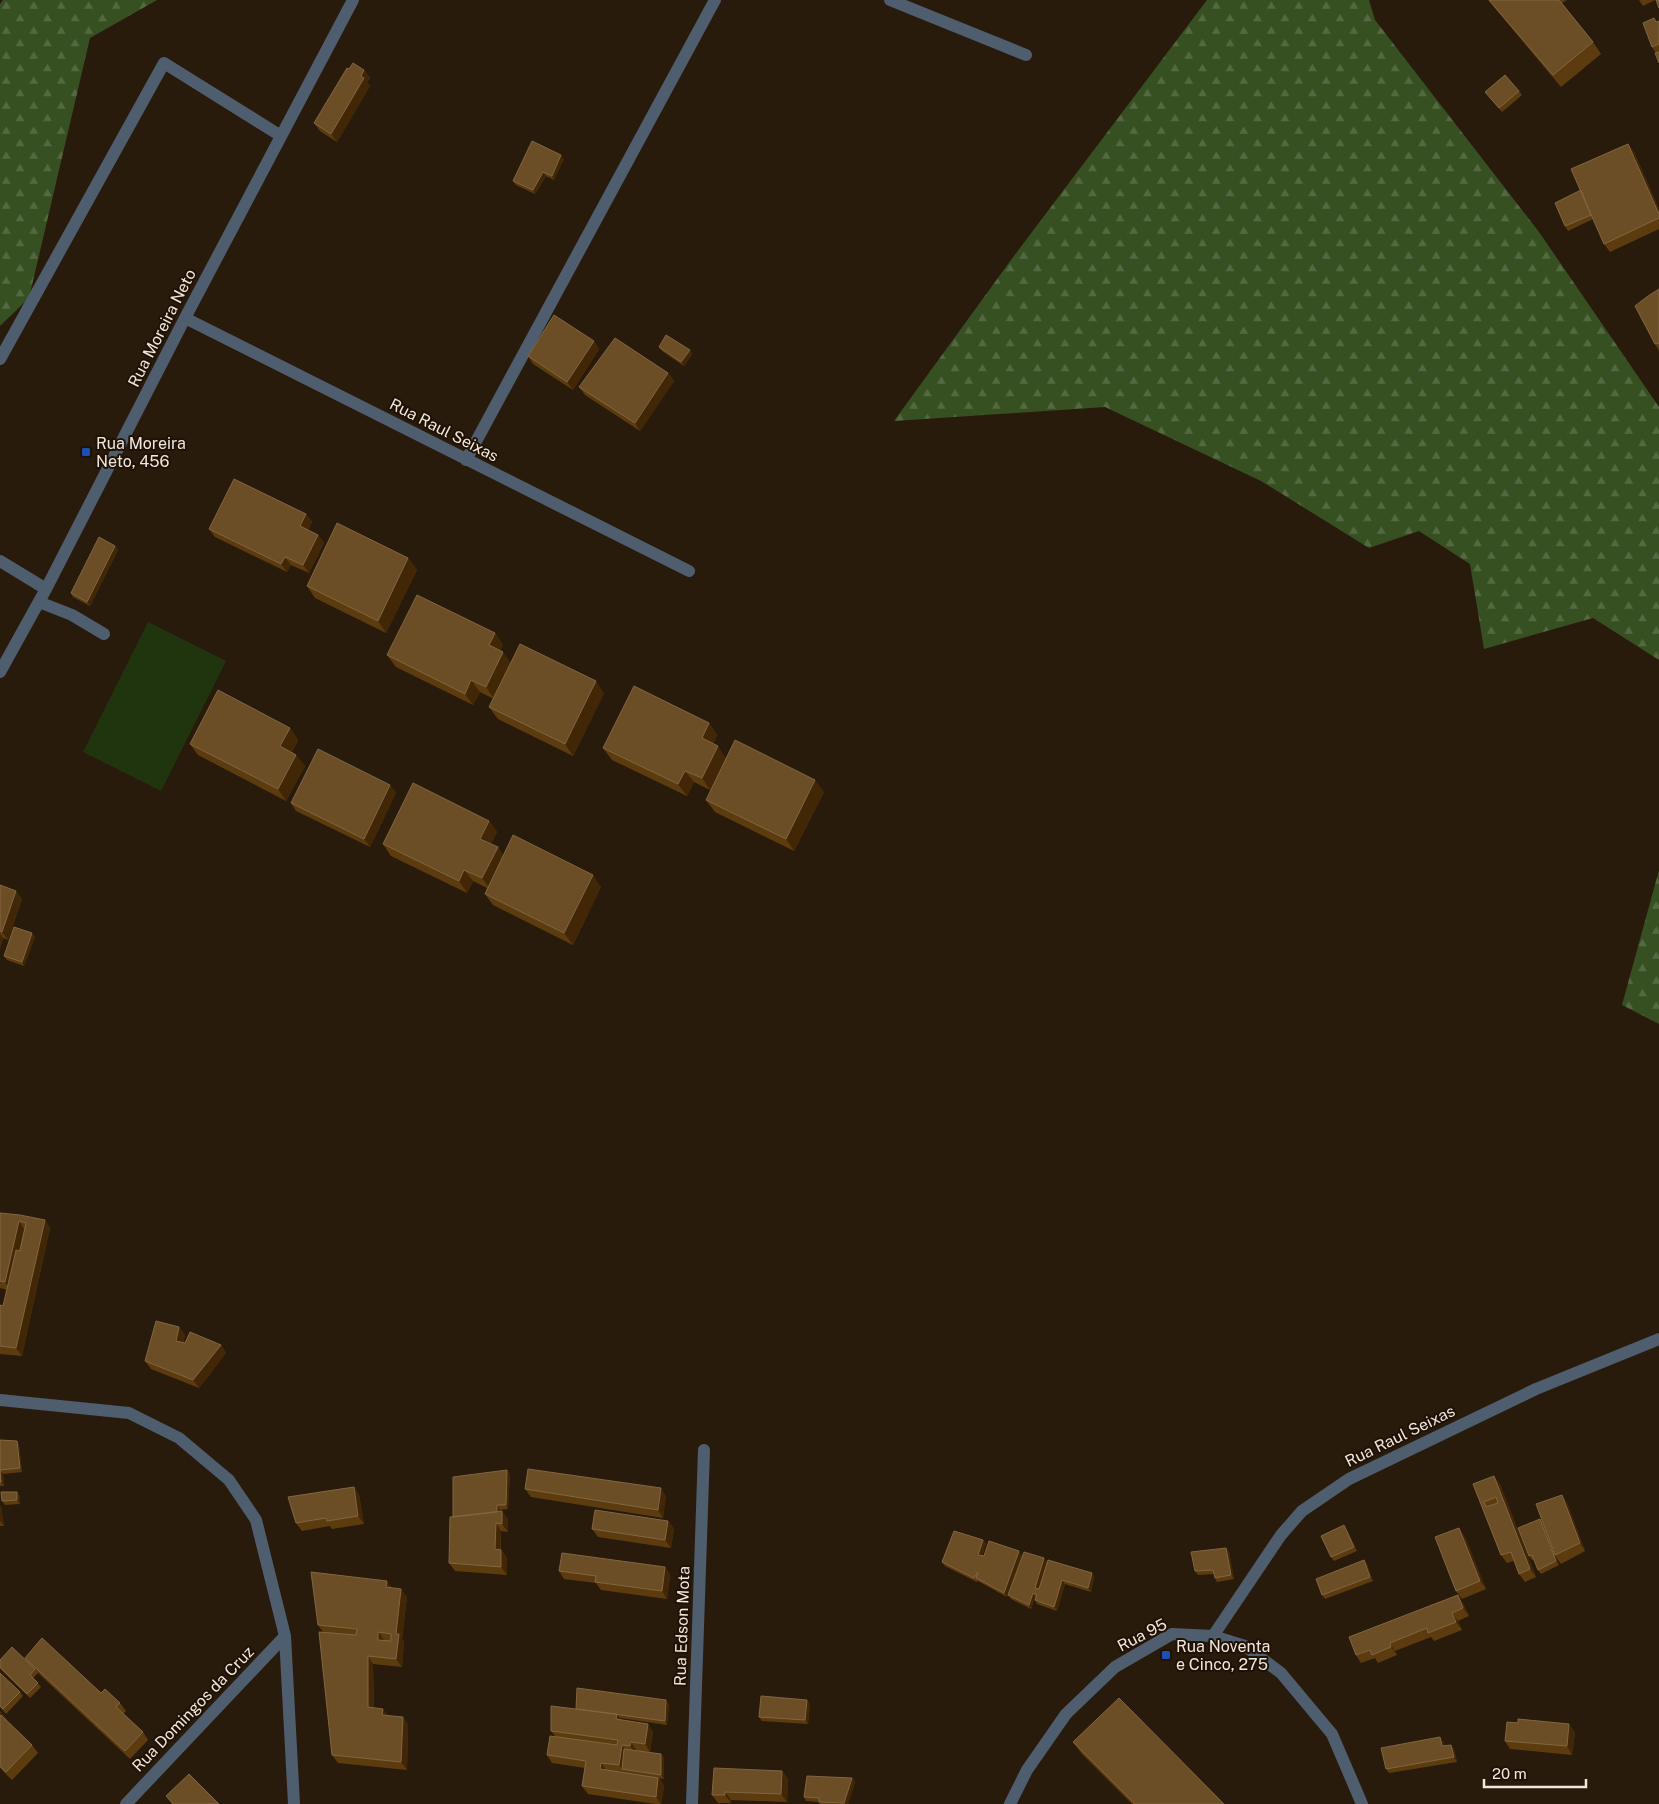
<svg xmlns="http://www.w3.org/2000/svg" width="1659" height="1804" font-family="'Public Sans',sans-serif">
	<defs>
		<pattern id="forest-firs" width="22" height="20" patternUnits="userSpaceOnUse" patternTransform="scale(1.25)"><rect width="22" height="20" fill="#375022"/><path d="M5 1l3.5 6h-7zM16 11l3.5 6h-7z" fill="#546942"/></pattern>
	</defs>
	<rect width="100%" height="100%" fill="#291b0c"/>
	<path fill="url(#forest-firs)" d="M3,0H157L90,38L29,298L0,326V4Z
		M1207,0H1369L1375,20L1539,232L1659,407V660L1593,618L1484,649L1470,564L1419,531L1369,548L1261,481L1105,407L894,421L1011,260Z
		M1659,870V1024L1622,1005Z"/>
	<path fill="#20350e" d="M148,622L226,661L161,791L83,752Z"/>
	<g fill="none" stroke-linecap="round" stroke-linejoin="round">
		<path stroke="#4e5e6f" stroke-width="12" d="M39,602L72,615L104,634"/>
		<path stroke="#4e5e6f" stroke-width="12" d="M890,0L1026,55
			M185,318L689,571
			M0,359L164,63L281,136
			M466,460L715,0
			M0,561L46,589
			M0,672L46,589L185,318L353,0
			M0,1400L129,1413L179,1438L229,1480L256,1520L285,1636L294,1804
			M1213,1636L1281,1535L1302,1511L1349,1479L1536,1389L1659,1339
			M126,1804L285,1636
			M692,1804L704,1450
			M1010,1804L1027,1770L1066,1714L1115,1667L1172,1634L1213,1636L1245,1646L1281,1673L1332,1734L1362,1804"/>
	</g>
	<path fill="#5c3c0f" d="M1488,0H1567L1562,3L1593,42L1601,54L1561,87Z
		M1639,0H1655L1643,6Z
		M1659,21V63L1656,53L1652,47L1657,22Z
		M349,69L364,70L370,78L367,82L370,86L337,142L320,131L314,123Z
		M1519,91L1522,95L1502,112L1485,92Z
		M1628,144L1634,152L1659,209V229L1610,252L1604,244L1593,219L1568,231L1565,226L1581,191Z
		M564,159L554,180L546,176L535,194L516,185L513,181Z
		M1659,289V351L1655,344Z
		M594,341L599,349L573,390L533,364L528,356Z
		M659,347L690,350L692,354L684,366L662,351Z
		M668,373L674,381L640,431L585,395L579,387Z
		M306,514L312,522L308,530L318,535L324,543L309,573L291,565L287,572L215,537L209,529Z
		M115,546L118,550L90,606L73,597L71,593Z
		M408,558L417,570L386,633L315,598L307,586Z
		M495,633L503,645L500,650L511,663L604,693L573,756L498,719L489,707L494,699L480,692L473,705L396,667L387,655Z
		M709,723L717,735L713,744L726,758L710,790L694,782L687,796L612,760L603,748Z
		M290,728L298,740L292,752L296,755L305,766L286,801L198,755L190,744Z
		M390,785L396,793L370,847L296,811L291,803Z
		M824,792L794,851L715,812L706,800Z
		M489,821L497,832L491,844L498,847L503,856L601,887L573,945L493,905L485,894L487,888L473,881L467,893L391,856L383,844Z
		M0,885L16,891L22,899L8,940L3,938L0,949Z
		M32,933L35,937L24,966L7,960L4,956Z
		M0,1213L45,1220L50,1228L22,1356L0,1354V1305L3,1306L7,1290L0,1288Z
		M179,1327L185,1335L183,1343L221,1345L226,1353L199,1388L151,1369L145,1361Z
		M0,1440L17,1441L19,1445L22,1472L3,1474L4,1486H0Z
		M510,1474L508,1509L500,1510V1512L508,1519V1532L501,1531V1550L507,1558V1575L455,1571L449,1563L453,1517Z
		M1473,1484H1500L1536,1577L1525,1582L1519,1574L1514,1561L1507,1563L1501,1555Z
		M354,1487L359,1495L364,1524L332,1529L330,1526L302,1531L296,1523Z
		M525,1489L666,1496L663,1518L531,1497Z
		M20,1496V1504L5,1505L2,1501Z
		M1567,1503L1585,1551L1561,1564L1555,1556L1559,1565L1541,1574L1538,1570L1534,1559L1532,1560L1529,1556L1540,1519L1543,1523L1553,1549Z
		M0,1505L1,1507L4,1526H0Z
		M668,1521L674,1529L671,1548L598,1537L592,1529Z
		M1347,1530L1357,1551L1334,1561L1331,1557Z
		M1465,1537L1486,1589L1462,1599L1456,1591Z
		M983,1540L986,1544L982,1556L1022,1555L1007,1597L978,1581L977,1582L945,1566L942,1562Z
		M1226,1548L1229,1552L1234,1579L1217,1582L1215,1578L1214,1574L1198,1575L1195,1571Z
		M1364,1560L1367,1564L1373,1581L1325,1599L1322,1595Z
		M1047,1562L1092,1573L1094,1577L1091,1592L1065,1584L1057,1611L1037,1604L1035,1600V1597L1031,1609L1011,1599L1008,1595Z
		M665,1567L670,1575L667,1599L601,1590L596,1583L564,1579L559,1571Z
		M392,1588L407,1597L402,1639L404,1642L402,1667L373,1664L374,1708L388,1716L403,1717L408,1725L407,1770L338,1763L332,1755L323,1632L318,1625Z
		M1463,1603L1469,1616L1458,1621L1462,1630L1434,1641L1431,1637L1395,1651L1397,1655L1378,1663L1375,1658L1361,1663L1356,1655Z
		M25,1658L101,1693L120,1703L126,1711L123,1714L143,1732L148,1740L130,1759L37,1672L38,1673L33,1678L41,1687L30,1698L0,1669V1660L27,1662Z
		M0,1673L20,1692L23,1696L6,1714L0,1707Z
		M807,1700L810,1704L808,1724L762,1721L759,1717Z
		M669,1704L667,1725L620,1718L621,1720L648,1724L653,1732L650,1752L636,1751L661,1754L664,1758V1779L659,1778L664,1786L661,1804H655L588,1794L582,1786L585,1768L552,1763L547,1755L555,1736L551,1731L576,1709Z
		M0,1711L7,1720V1721L32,1745L38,1753L12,1780L0,1768Z
		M1575,1732L1572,1755L1510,1749L1505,1741Z
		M1443,1741L1444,1746L1454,1749L1457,1762L1389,1773L1386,1769Z
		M1073,1742L1224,1804H1132L1082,1754Z
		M782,1771L788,1779L787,1802L731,1800V1803H718L712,1795Z
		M852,1778L855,1782L848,1804H820L819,1802L806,1801L804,1797Z"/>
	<path fill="#412705" d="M364,70L370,78L367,82L370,86L337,142L331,134Z
		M1628,144L1634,152L1659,209V214Z
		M561,155L564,159L554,180L552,176Z
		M543,172L546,176L535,194L533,190Z
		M594,341L599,349L573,390L567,382Z
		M690,350L692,354L684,366L681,362Z
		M668,373L674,381L640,431L635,423Z
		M306,514L312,522L306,534L300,526Z
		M318,535L324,543L309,573L303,565Z
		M115,546L118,550L90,606L87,602Z
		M285,557L291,565L287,572L281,564Z
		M408,558L417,570L386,633L378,621Z
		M495,633L503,645L497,657L489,645Z
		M503,652L512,664L494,699L486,687Z
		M471,680L480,692L473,705L465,694Z
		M596,681L604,693L573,756L565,744Z
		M709,723L717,735L710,750L702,738Z
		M290,728L298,740L289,758L280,746Z
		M718,746L726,758L710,790L702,778Z
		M296,755L305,766L286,801L278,789Z
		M685,771L694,782L687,796L678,784Z
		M815,780L824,792L794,851L786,839Z
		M390,785L396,793L370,847L364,839Z
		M489,821L497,832L488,851L480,839Z
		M498,847L506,859L491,890L482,878Z
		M464,870L473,881L467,893L459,881Z
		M593,875L601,887L573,945L564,933Z
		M16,891L22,899L8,940L2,932Z
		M32,933L35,937L24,966L22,962Z
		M0,934L3,938L0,949Z
		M45,1220L50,1228L22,1356L16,1348Z
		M19,1221L24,1229L10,1290L5,1282Z
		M179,1327L185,1335L181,1349L176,1341Z
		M221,1345L226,1353L199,1388L193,1380Z
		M17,1441L19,1445L22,1472L20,1468Z
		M0,1470L3,1474L4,1486L1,1482Z
		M507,1470L510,1474L508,1509L506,1505Z
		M1494,1476L1500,1484L1536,1577L1530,1569Z
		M354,1487L359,1495L364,1524L358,1516Z
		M661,1488L666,1496L663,1518L658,1510Z
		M17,1492L20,1496V1504L17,1500Z
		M1562,1495L1567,1503L1585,1551L1580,1543Z
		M0,1505L1,1507L4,1526L0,1521Z
		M497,1505L500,1510V1520L497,1516Z
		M502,1511L508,1519V1532L502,1524Z
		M1540,1519L1543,1523L1559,1565L1556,1561Z
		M668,1521L674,1529L671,1548L665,1540Z
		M496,1523L501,1531L500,1557L495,1549Z
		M1344,1525L1347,1530L1357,1551L1354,1547Z
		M1459,1528L1465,1537L1486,1589L1480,1581Z
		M983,1540L986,1544L981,1559L978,1555Z
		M1226,1548L1229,1552L1234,1579L1231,1575Z
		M501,1550L507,1558V1575L501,1567Z
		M1019,1551L1022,1555L1007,1597L1004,1593Z
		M1044,1558L1047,1562L1038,1592L1035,1588Z
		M1364,1560L1367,1564L1373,1581L1370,1577Z
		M665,1567L670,1575L667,1599L662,1591Z
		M1092,1573L1094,1577L1091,1592L1088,1588Z
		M1062,1580L1065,1584L1057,1611L1054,1607Z
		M387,1581L393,1589L386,1587Z
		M401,1589L407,1597L402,1639L404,1642L402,1667L396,1659V1634Z
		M1033,1593L1035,1597L1031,1609L1029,1605Z
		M1458,1595L1463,1603L1469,1616L1463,1608Z
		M1452,1613L1458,1621L1462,1630L1456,1622Z
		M378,1632L384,1640H378Z
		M1390,1643L1395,1651L1397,1655L1391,1647Z
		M368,1656L373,1664L374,1715L368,1707Z
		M666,1700L669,1704L667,1725L665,1721Z
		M807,1700L810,1704L808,1724L805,1720Z
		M383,1709L389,1717L382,1715Z
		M1,1712L7,1720L0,1728V1714Z
		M617,1714L623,1722L616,1719Z
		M403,1717L408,1725L407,1770L401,1762Z
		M648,1724L653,1732L650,1752L645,1744Z
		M1569,1724L1575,1732L1572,1755L1567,1746Z
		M1440,1737L1443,1741L1445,1750L1442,1746Z
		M631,1742L636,1750V1754L630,1746Z
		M622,1745L627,1753L622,1769L619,1765Z
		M1451,1745L1454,1749L1457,1762L1454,1757Z
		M661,1754L664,1758V1779L661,1775Z
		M601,1763L607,1771L600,1769Z
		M782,1771L788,1779L787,1802L781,1794Z
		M658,1778L664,1786L661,1804L656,1797Z
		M852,1778L855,1782L848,1804H845L844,1803Z
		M725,1792L731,1800V1803L725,1795Z"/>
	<path fill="#6c4e26" stroke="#816642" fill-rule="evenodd" d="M1489,0H1559L1593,42L1553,75Z
		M1656,0H1659V8Z
		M1654,18L1656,22L1659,21V44L1652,47L1643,23Z
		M1659,52V63L1655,53Z
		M353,63L364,70L361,76L364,78L331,134L314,123L347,68L349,69Z
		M1505,75L1519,91L1499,108L1485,92Z
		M532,141L561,155L552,176L543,172L533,190L513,181Z
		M1628,144L1659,214V218L1604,244L1571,169Z
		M1581,190L1591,215L1565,226L1555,203Z
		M1659,289V343L1655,344L1635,306L1648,296Z
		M554,315L594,341L567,382L528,356Z
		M666,335L690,350L681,362L659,347Z
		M615,338L668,373L635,423L579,387Z
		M234,479L306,514L300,526L318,535L303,565L285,557L281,564L209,529Z
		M337,523L408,558L378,621L307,586Z
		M99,537L115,546L87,602L71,593Z
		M417,595L495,633L489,645L503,652L486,687L471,680L465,694L387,655Z
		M520,644L596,681L565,744L489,707Z
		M634,686L709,723L702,738L718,746L702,778L685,771L678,784L603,748Z
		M218,690L290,728L280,746L296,755L278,789L190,744Z
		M735,740L815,780L786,839L706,800Z
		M318,749L390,785L364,839L291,803Z
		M413,783L489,821L480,839L498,847L482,878L464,870L459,881L383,844Z
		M513,835L593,875L564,933L485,894Z
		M0,885L16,891L2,932L0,931Z
		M14,927L32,933L22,962L4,956Z
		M0,1213L20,1215L45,1220L16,1348L0,1346V1305L3,1306L16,1250L20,1251L26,1223L19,1221L5,1282L0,1281Z
		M156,1321L179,1327L176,1341L185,1343L190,1332L221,1345L193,1380L145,1361Z
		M0,1440L17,1441L20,1468L0,1470Z
		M528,1469L661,1488L658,1510L525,1489Z
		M0,1470L1,1482H0Z
		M507,1470L506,1505H497V1512L453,1517V1477Z
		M1494,1476L1530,1569L1519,1574L1511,1552L1501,1555L1473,1484ZM1496,1497L1498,1503L1486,1507L1484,1502Z
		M354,1487L358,1516L327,1521L326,1518L296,1523L288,1497Z
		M1,1492H17V1500L2,1501Z
		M1562,1495L1580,1543L1555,1555L1536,1504Z
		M595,1510L668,1521L665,1540L592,1529Z
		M502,1511V1524L496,1523L495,1549L501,1550V1567L449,1563L450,1517Z
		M1540,1519L1556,1561L1538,1570L1532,1555L1529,1556L1518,1528Z
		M1344,1525L1354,1547L1331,1557L1321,1536Z
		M1459,1528L1480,1581L1456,1591L1435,1537Z
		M954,1531L983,1540L978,1555L984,1556L989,1541L1019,1551L1004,1593L976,1578L978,1572L974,1578L942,1562Z
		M1226,1548L1231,1575L1215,1578L1213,1570L1195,1571L1191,1552Z
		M1024,1552L1044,1558L1035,1588L1039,1589L1048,1560L1092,1573L1088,1588L1062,1580L1054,1607L1035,1600L1037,1595L1033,1593L1029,1605L1008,1595Z
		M562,1553L665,1567L662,1591L595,1582L596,1576L559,1571Z
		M1364,1560L1370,1577L1322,1595L1316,1579Z
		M311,1572L387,1581L386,1587L401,1589L396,1634H399L396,1659L368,1656V1707L383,1709L382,1715L403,1717L401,1762L332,1755L319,1632L356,1635L357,1629L318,1625ZM378,1632L391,1634V1641L378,1640Z
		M1458,1595L1463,1608L1452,1613L1456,1622L1428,1633L1427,1628L1390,1643L1391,1647L1372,1655L1370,1650L1356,1655L1349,1637Z
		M42,1638L101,1693L105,1689L120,1703L116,1707L143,1732L125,1751L25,1658Z
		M12,1647L35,1669L30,1675L38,1683L27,1694L0,1667V1660Z
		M0,1673L20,1692L3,1709L0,1706Z
		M577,1688L666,1700L665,1721L576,1709Z
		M761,1696L807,1700L805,1720L759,1717Z
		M1119,1698L1224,1804H1135L1073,1742Z
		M551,1706L617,1714L616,1719L648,1724L645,1744L631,1742L630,1746L622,1745L619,1765L601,1763L600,1769L658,1778L656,1797L582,1786L586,1761L547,1755L550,1736L617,1745L618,1740L551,1731Z
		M1,1715L32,1745L6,1772L0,1766V1716Z
		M1518,1719L1569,1724L1567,1746L1505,1741L1507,1722L1518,1723Z
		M1440,1737L1442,1746L1451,1745L1454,1757L1386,1769L1381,1748Z
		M624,1749L661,1754V1775L622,1769Z
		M714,1768L782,1771L781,1794L725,1792V1795H712Z
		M189,1774L219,1804H173L166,1796Z
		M807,1776L852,1778L844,1803L819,1802V1798L804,1797Z"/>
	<g fill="#1a4fb4" stroke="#1f1204" stroke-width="2">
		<rect x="81" y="447" width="10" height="10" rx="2.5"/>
		<rect x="1161" y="1650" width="10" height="10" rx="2.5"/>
	</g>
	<g text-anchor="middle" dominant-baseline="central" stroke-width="4" stroke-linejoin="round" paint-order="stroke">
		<g font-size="16" fill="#f1e8dd" stroke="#1f1204">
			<text transform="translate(162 328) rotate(-63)">Rua Moreira Neto</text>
			<text transform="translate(444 430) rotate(27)">Rua Raul Seixas</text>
			<text transform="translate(1400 1436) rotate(-26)">Rua Raul Seixas</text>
			<text transform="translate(682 1626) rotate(-88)">Rua Edson Mota</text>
			<text transform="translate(1142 1635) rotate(-27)">Rua 95</text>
			<text transform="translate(193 1709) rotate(-46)">Rua Domingos da Cruz</text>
		</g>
		<g font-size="16" fill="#f1e8dd" stroke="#1f1204" text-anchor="start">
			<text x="96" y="443">Rua Moreira<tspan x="96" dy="18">Neto, 456</tspan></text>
			<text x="1176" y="1646">Rua Noventa<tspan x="1176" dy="18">e Cinco, 275</tspan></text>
		</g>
	</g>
	<path d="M1484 1779v8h102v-8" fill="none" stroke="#f1e8dd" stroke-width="2.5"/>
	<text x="1492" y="1779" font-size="15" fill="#f1e8dd" stroke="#1f1204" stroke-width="4" paint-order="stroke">20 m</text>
</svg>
